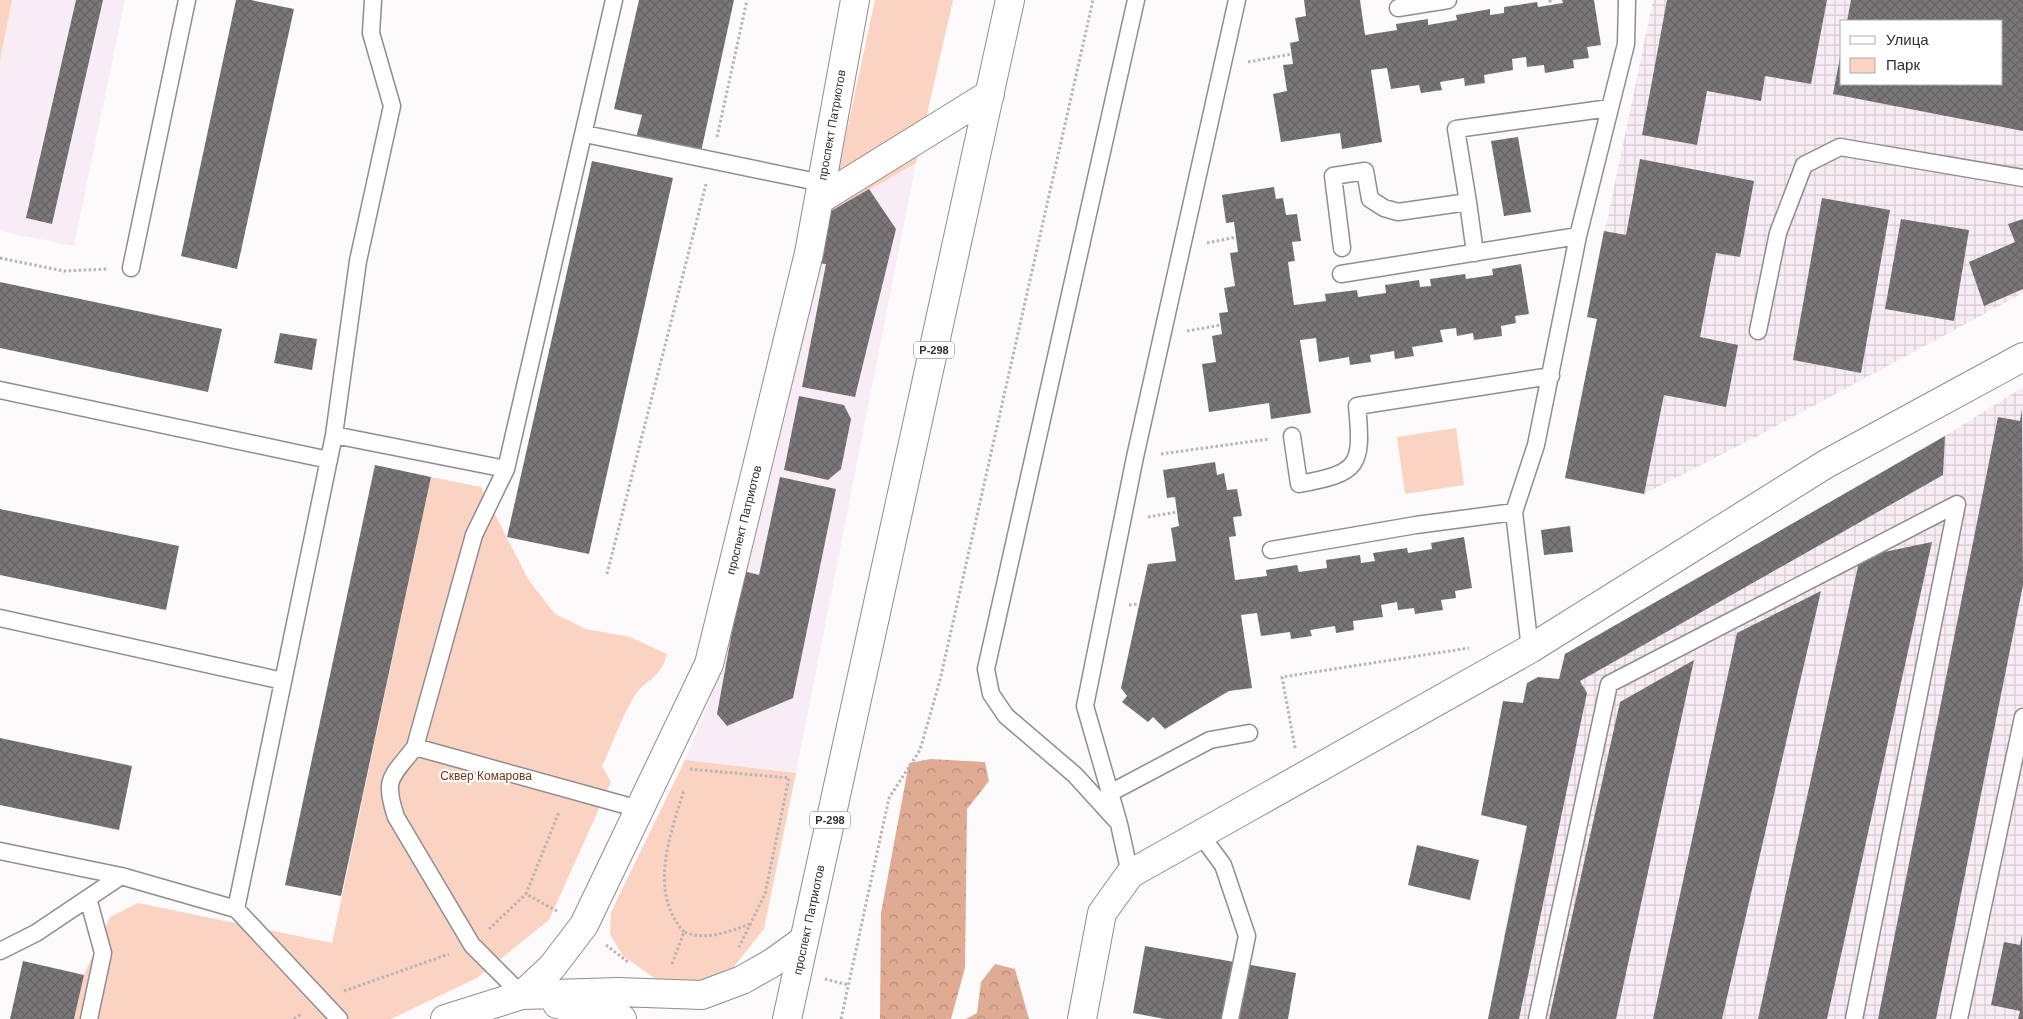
<svg xmlns="http://www.w3.org/2000/svg" width="2023" height="1019" font-family="Helvetica,sans-serif">
	<defs>
		<pattern id="industrial-grid" width="8" height="8" patternUnits="userSpaceOnUse" patternTransform="scale(1.25)"><rect width="8" height="8" fill="#f8edf4"/><path d="M0 4h8M4 0v8" fill="none" stroke="#d5ccd2"/></pattern>
		<pattern id="forest-crowns" width="20" height="18" patternUnits="userSpaceOnUse" patternTransform="scale(1.25)"><rect width="20" height="18" fill="#dfab93"/><path d="M2 6a3 3 0 1 1 6 0M12 15a3 3 0 1 1 6 0" fill="none" stroke="#b58c78"/></pattern>
		<pattern id="building-cross-hatch" width="8" height="8" patternUnits="userSpaceOnUse" patternTransform="scale(1.25)"><rect width="8" height="8" fill="#7b7778"/><path d="M0 0l8 8M0 8l8-8" fill="none" stroke="#656263"/></pattern>
	</defs>
	<rect width="100%" height="100%" fill="#fdfafc"/>
	<path fill="#f8edf4" d="M0,0H125L74,246L0,231Z
		M916,163L796,773L685,760L716,685L819,218Z"/>
	<path fill="url(#industrial-grid)" fill-rule="evenodd" d="M1653,0H2023V293L1754,438L1644,494L1565,478L1597,319L1587,317ZM1842,21H2002V84H1842Z
		M2023,387V1019H1488L1517,868L1565,654L1945,436Z"/>
	<path fill="url(#forest-crowns)" d="M931,759L985,762L989,781L967,809L965,968L951,1019H880L881,913L909,763Z
		M995,964L1015,969L1029,1019H966L977,1013L981,982Z"/>
	<path fill="#fad3c2" d="M0,0H12L0,60Z
		M875,0H953L916,163L829,213Z
		M1456,428L1464,485L1405,494L1397,437Z
		M431,477L481,487L528,579L555,614L586,629L630,637L667,654C660,681 644,679 634,697C621,718 613,743 602,766L611,782L549,920L477,978L391,1019H74L84,975L110,917L138,903L332,943Z
		M685,760L796,773L764,929L724,979L691,989L664,985L622,955L610,934L611,912Z"/>
	<path fill="url(#building-cross-hatch)" d="M76,0H103L52,224L26,218Z
		M236,0H251L294,9L237,269L181,256Z
		M639,0H734L701,152L636,138L642,115L614,109Z
		M1304,0H1360L1365,35L1397,30L1396,24L1428,19V25L1457,20L1456,15L1490,9V15L1504,13V7L1537,2L1538,7L1563,3L1562,0H1594L1601,45L1587,47L1589,58L1573,60L1574,68L1545,73L1544,65L1527,67L1526,57L1512,59L1513,70L1484,75L1485,83L1465,86L1464,78L1440,82L1442,90L1421,93L1419,85L1391,89L1387,68L1371,70L1382,142L1342,149L1340,133L1281,142L1273,94L1287,91L1283,65L1293,64L1290,43L1299,41L1295,18L1306,16Z
		M1667,0H1827L1811,84L1765,76L1761,101L1707,91L1697,145L1642,135Z
		M1851,0H2023V131L1833,94L1841,52L1842,84H2002V21H1847Z
		M1518,137L1531,212L1504,216L1491,141Z
		M1640,159L1754,181L1740,257L1716,253L1700,337L1738,345L1726,407L1664,395L1644,494L1565,478L1597,319L1587,317L1604,231L1626,235Z
		M592,161L673,178L589,554L507,537Z
		M1274,187L1276,199L1283,198L1286,215L1297,214L1301,241L1292,242L1295,261L1288,262L1294,305L1326,301L1325,294L1357,290L1358,297L1386,293L1385,285L1419,280L1420,287L1431,286L1430,279L1465,274L1466,279L1493,275L1492,269L1521,264L1529,314L1515,316L1516,323L1501,326L1502,336L1474,340L1473,333L1457,336L1456,328L1440,330L1443,342L1412,347L1414,356L1395,359L1394,351L1370,355L1371,362L1350,365L1349,357L1319,362L1316,338L1300,340L1311,413L1271,419L1269,403L1209,412L1202,364L1216,362L1212,336L1222,334L1219,313L1228,312L1224,288L1235,286L1230,253L1238,252L1234,222L1226,223L1222,195Z
		M869,189L896,229L855,397L802,387L826,264L811,262L819,218Z
		M1822,198L1890,210L1861,373L1793,360Z
		M1901,219L1969,230L1954,321L1885,309Z
		M2023,219V289L1984,306L1969,262L2015,242L2008,224Z
		M0,282L222,329L208,392L0,348Z
		M280,333L317,339L312,370L274,363Z
		M799,396L844,405L851,419L841,469L828,480L784,470Z
		M2022,409L2023,585L1936,1019H1878L1998,417L2020,421Z
		M1945,436L1943,475L1580,681L1587,693L1519,1019H1488L1527,826L1481,815L1503,701L1523,703L1527,683L1538,677L1559,679L1565,654Z
		M1215,462L1217,475L1224,473L1227,490L1237,489L1242,516L1233,517L1236,536L1229,537L1235,580L1267,576L1266,570L1297,565L1299,572L1327,568L1326,560L1360,555L1361,563L1375,561L1373,553L1407,548L1408,553L1432,549L1431,543L1464,537L1472,588L1455,591L1456,598L1441,600L1443,610L1415,614L1414,608L1398,610L1397,602L1381,605L1383,617L1353,621L1354,630L1336,633L1335,626L1310,630L1312,636L1291,639L1290,632L1261,636L1257,613L1241,615L1252,688L1229,691L1165,729L1153,717L1148,722L1122,702L1127,696L1121,688L1148,564L1176,561L1171,528L1179,526L1175,497L1167,498L1163,470Z
		M375,465L431,477L341,896L285,885Z
		M780,477L836,489L793,698L727,726L717,714L743,571L759,575Z
		M0,509L179,546L166,610L0,575Z
		M1570,526L1573,552L1544,555L1541,530Z
		M1932,542L1827,1019H1758L1860,557Z
		M1821,591L1722,1019H1653L1737,633Z
		M1694,660L1616,1019H1549L1620,702Z
		M0,738L132,766L119,830L0,805Z
		M1417,845L1479,860L1470,900L1408,885Z
		M2022,935L2023,1019H2018L2020,1011L1991,1005L2004,942L2020,945Z
		M1145,946L1296,973L1288,1019H1165L1133,1013Z
		M23,961L84,975L74,1019H10Z"/>
	<g fill="none" stroke-linecap="round" stroke-linejoin="round">
		<g stroke="#908c8f" stroke-width="19">
			<path id="service" d="M614,0L506,469L474,535L415,747L639,809
				M1398,8L1448,0
				M585,134L822,183
				M1468,202L1475,253
				M1342,248L1333,176L1365,171L1370,199L1384,208L1398,212L1468,202L1456,129L1610,108
				M131,268L187,0
				M1341,274L1578,236
				M1758,331L1778,233L1804,165L1840,147L2023,178
				M0,390L329,460
				M334,435L358,261L392,106L371,33L373,0
				M1292,436L1299,484C1359,473 1363,467 1357,406L1551,376
				M1271,550L1416,525L1514,512
				M0,618L283,681
				M1530,649L1514,512L1536,445L1578,236L1626,44L1627,0
				M415,747C391,778 383,778 396,817L472,945L522,995
				M1110,793L1210,740L1249,733
				M1116,820L1075,775L1006,716L991,694L986,669L1136,0
				M1200,834L1223,865L1247,936L1230,1019
				M0,851L121,876L236,909L339,1019
				M1130,874L1119,824L1085,706L1135,457L1237,0
				M88,898L103,953L89,1019
				M236,909L334,435L506,469
				M0,951L36,933L121,876
				M1537,1019L1609,684L1957,504L1854,1019
				M1959,1019L2023,717"/>
		</g>
		<g stroke="#908c8f" stroke-width="30">
			<path id="minor" d="M819,200L990,94
				M1082,1019L1102,913L1130,874L1530,649L1826,464L2023,357"/>
		</g>
		<g stroke="#908c8f" stroke-width="30">
			<path id="tertiary" d="M522,995L618,992L702,995L742,980L772,963L804,940
				M557,1004L622,1019
				M445,1019L522,995L552,967L584,925L709,664L809,253L855,0"/>
		</g>
		<g stroke="#908c8f" stroke-width="30">
			<path id="trunk" d="M787,1019L1010,0"/>
		</g>
		<path stroke="#b6b4b5" stroke-width="3" stroke-dasharray="2.5 2.5" stroke-linecap="butt" d="M1550,0V5
			M1248,62L1292,54
			M717,137L747,0
			M1207,243L1236,237
			M0,258L64,271L108,269
			M1187,331L1221,325
			M1161,454L1269,439
			M1148,517L1177,512
			M607,574L706,184
			M1129,605L1138,604
			M1295,748L1282,677L1469,648
			M690,769L789,778L765,894L739,947
			M557,911L526,894L559,812
			M489,929L526,894
			M684,932C648,892 670,835 684,790
			M606,945L628,962
			M672,964L684,932C706,941 728,932 750,924
			M825,979L848,985
			M344,991L449,954
			M294,1019L301,1014
			M841,1019L889,798L920,750L940,680L1093,0"/>
		<use href="#service" stroke="#fff" stroke-width="16"/>
		<use href="#minor" stroke="#fff" stroke-width="28"/>
		<use href="#tertiary" stroke="#fff" stroke-width="28"/>
		<use href="#trunk" stroke="#fff" stroke-width="28"/>
	</g>
	<g text-anchor="middle" dominant-baseline="central" stroke-width="4.5" stroke-linejoin="round" paint-order="stroke">
		<g fill="#fff" stroke="#6e6d6d" stroke-width="1">
			<rect x="914" y="341.5" width="40" height="17" rx="4"/>
			<rect x="810" y="811.5" width="40" height="17" rx="4"/>
		</g>
		<g font-size="11" font-weight="bold" fill="#302e2f">
			<text x="934" y="350">Р-298</text>
			<text x="830" y="820">Р-298</text>
		</g>
		<g font-size="12" fill="#302e2f" stroke="#fff">
			<text transform="translate(832 125) rotate(-80)">проспект Патриотов</text>
			<text transform="translate(744 520) rotate(-76)">проспект Патриотов</text>
			<text transform="translate(809 920) rotate(-78)">проспект Патриотов</text>
		</g>
		<g font-size="12" fill="#723310" stroke="#fff">
			<text x="486" y="776">Сквер Комарова</text>
		</g>
	</g>
	<rect x="1840" y="20" width="162" height="65" fill="#ffffff" stroke="#acabac"/>
	<rect x="1850" y="36" width="25" height="8" fill="#ffffff" stroke="#acabac"/>
	<text x="1886" y="45" font-size="15" fill="#302e2f">Улица</text>
	<rect x="1850" y="58" width="25" height="15" fill="#fad3c2" stroke="#acabac"/>
	<text x="1886" y="70" font-size="15" fill="#302e2f">Парк</text>
</svg>
